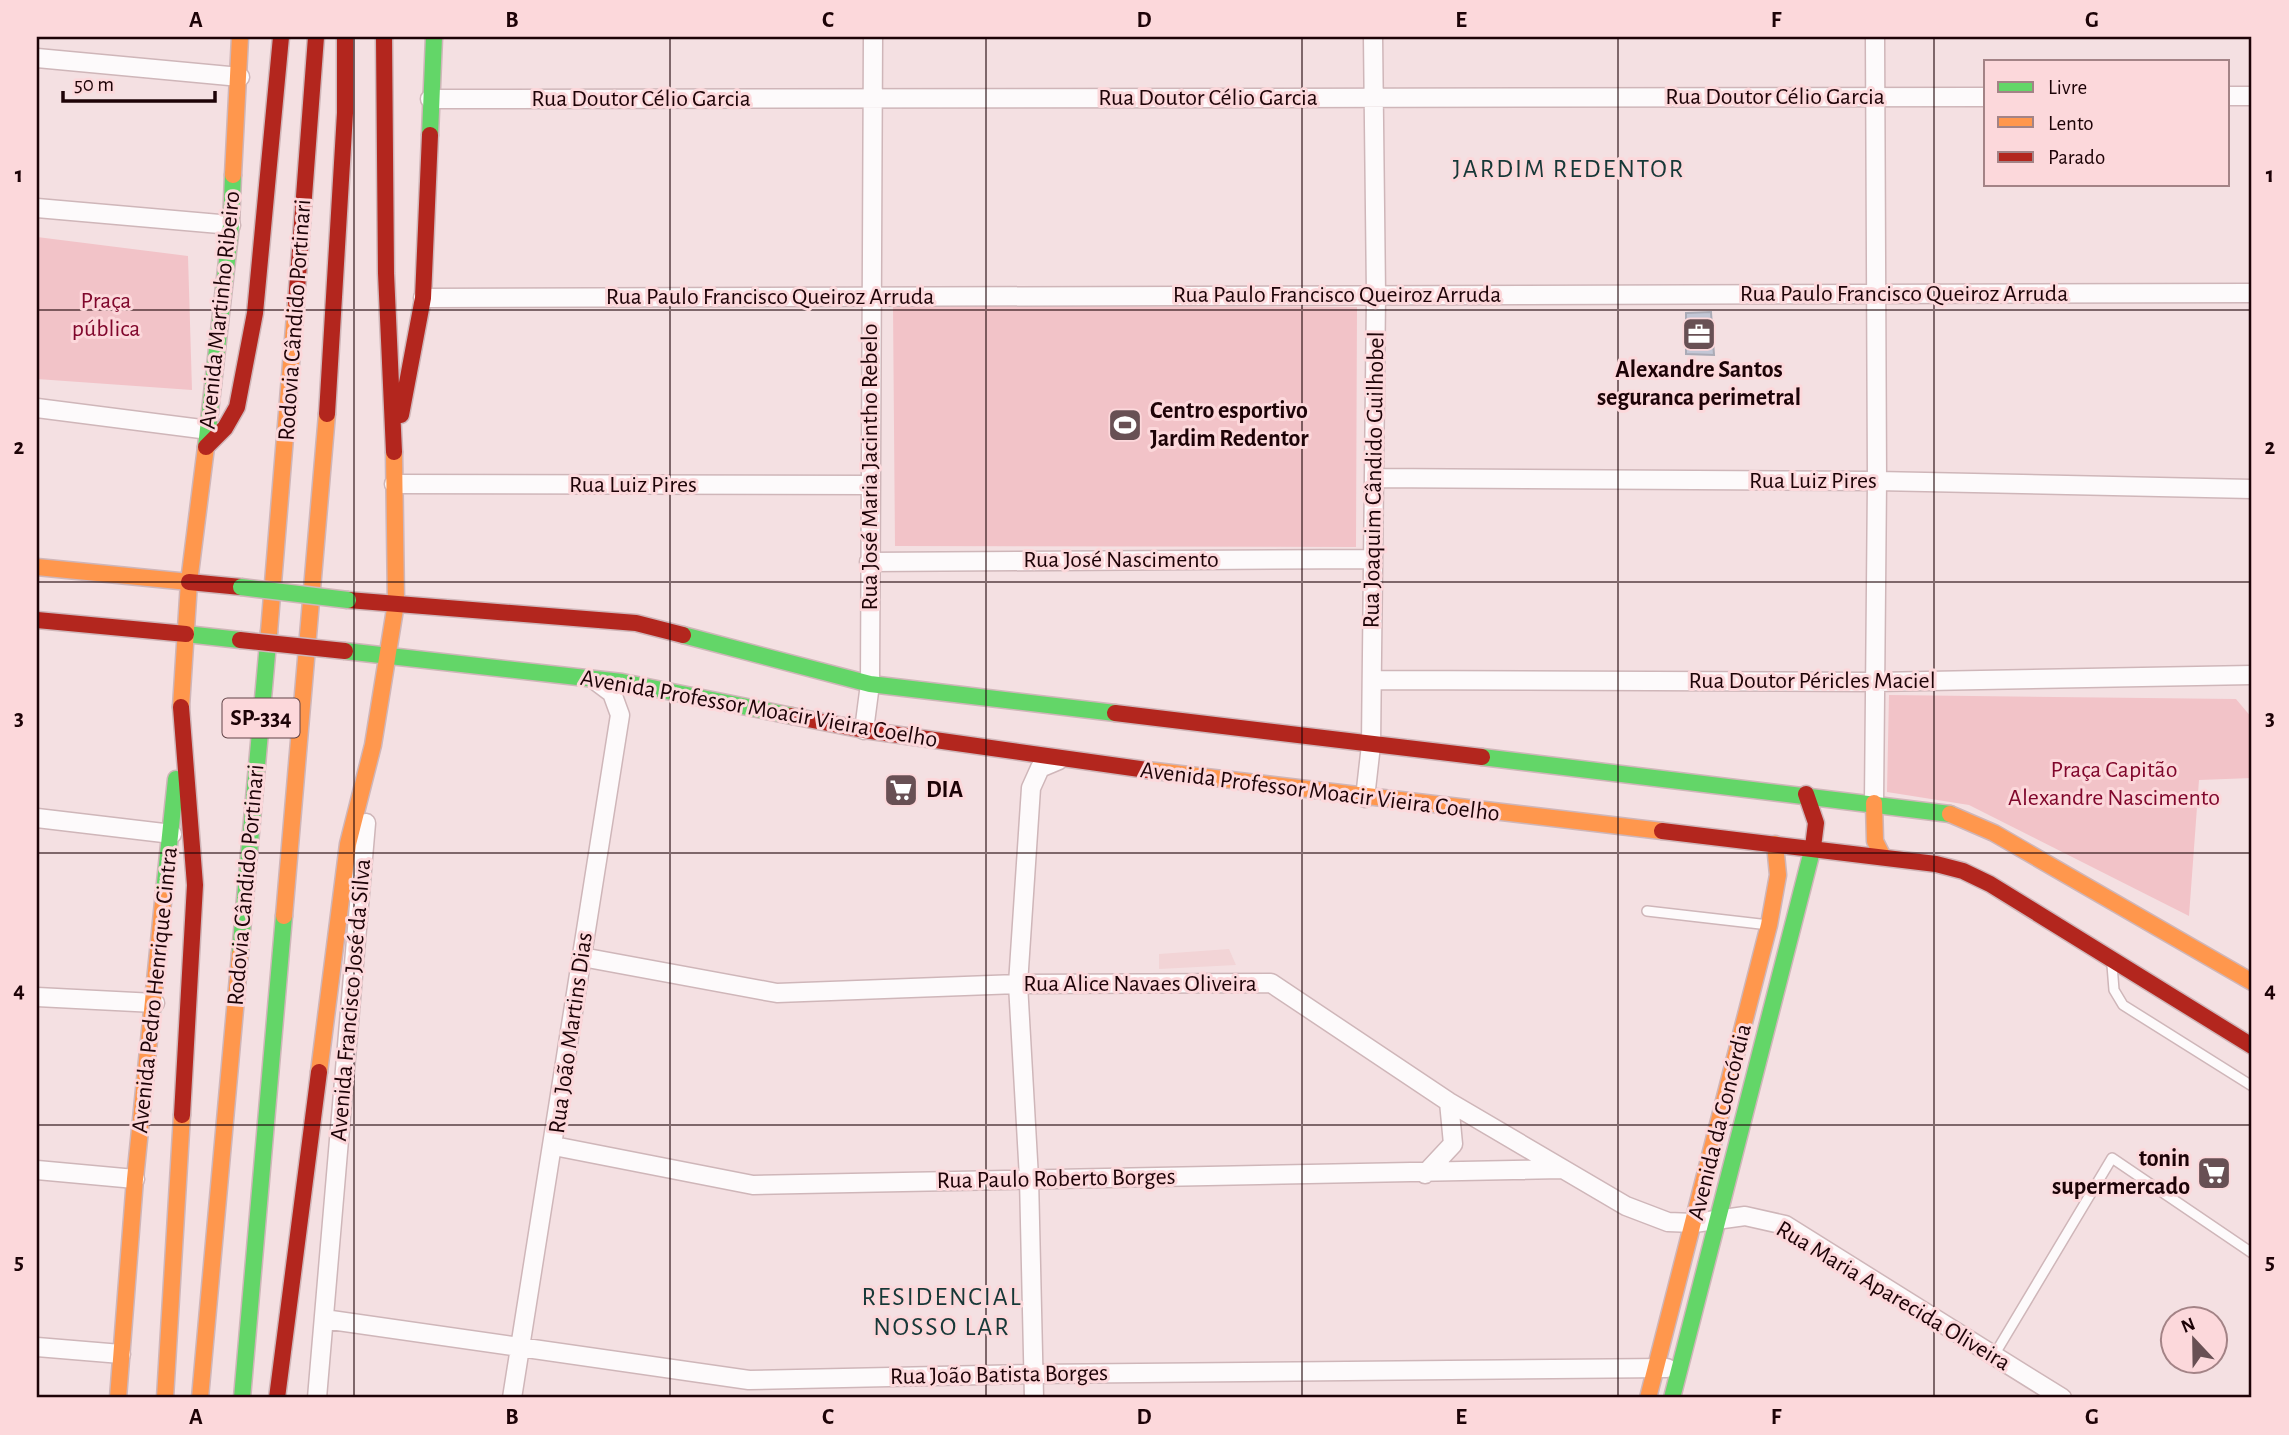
<svg xmlns="http://www.w3.org/2000/svg" width="2289" height="1435" font-family="'Alegreya Sans',sans-serif">
	<rect width="100%" height="100%" fill="#f4e0e2"/>
	<path fill="#f2d4d6" d="M1229,949L1236,965L1159,969V954Z"/>
	<path fill="#f2c3c8" d="M37,237L188,256L192,390L37,379Z
		M893,306L1357,307L1356,547L895,546Z
		M1889,695L2236,699L2252,718V778L2199,780L2189,916L1969,805L1887,792Z"/>
	<path fill="#c2c6d5" stroke="#ababb6" stroke-width="2" d="M1711,312L1714,355L1686,354V313Z"/>
	<g fill="none" stroke-linecap="round" stroke-linejoin="round">
		<g stroke="#cfb6b9" stroke-width="12">
			<path id="lane" d="M1647,911L1769,925
				M2112,965L2114,990L2123,1005L2252,1086
				M1993,1357L2112,1158L2252,1253"/>
		</g>
		<g stroke="#cfb6b9" stroke-width="21">
			<path id="street" d="M37,58L240,77
				M2228,96H2252
				M430,99L1986,97
				M37,208L231,225
				M423,298L2252,293
				M37,408L209,430
				M1374,478L1877,481L2252,489
				M394,484L871,485
				M869,562L1373,559
				M1372,680L1875,682L2252,675
				M864,730L870,684L873,37
				M1365,798L1371,745L1376,295L1373,37
				M1874,803L1877,481L1875,37
				M37,818L172,834
				M582,957L777,993L1018,984L1271,983L1449,1102L1626,1206L1668,1222L1694,1223L1745,1216L1785,1225L2062,1398
				M37,997L155,1003
				M554,1146L753,1185L1562,1169
				M37,1170L135,1179
				M1425,1174L1453,1144L1449,1102
				M324,1319L749,1380L1033,1374L1667,1368
				M37,1347L121,1354
				M317,1398L366,823
				M512,1398L620,715L612,693L596,681
				M1034,1398L1029,1178L1018,984L1031,788L1040,768L1059,760"/>
		</g>
		<g stroke="#cfb6b9" stroke-width="19">
			<path id="fast" d="M430,135L434,37
				M206,447L231,225L233,175
				M186,634L240,640
				M683,635L870,684L1115,713
				M345,651L622,682L792,716
				M1482,757L1950,814
				M164,892L176,779
				M240,954L269,632
				M242,1398L284,916
				M1672,1398L1813,847"/>
		</g>
		<g stroke="#cfb6b9" stroke-width="19">
			<path id="slow" d="M233,175L240,37
				M37,567L189,582
				M269,632L296,303
				M181,707L189,582L206,447
				M373,745L396,603L394,452
				M1147,770L1662,831
				M1874,803L1875,841L1882,855
				M1950,814L1994,833L2252,982
				M284,916L327,414
				M319,1072L348,844L373,745
				M118,1398L135,1179L164,892
				M165,1398L182,1115
				M200,1398L240,954
				M1648,1398L1769,925L1778,875L1775,844"/>
		</g>
		<g stroke="#cfb6b9" stroke-width="19">
			<path id="jam" d="M384,37L386,273L394,452
				M296,303L316,37
				M327,414L345,113V37
				M401,415L423,298L430,135
				M206,447L225,428L237,407L255,313L281,37
				M189,582L241,587
				M348,600L636,623L683,635
				M37,620L186,634
				M181,707L195,885L182,1115
				M1115,713L1482,757
				M792,716L864,730L1147,770
				M1806,794L1816,823L1813,847
				M1662,831L1936,864L1963,871L1990,884L2252,1046
				M277,1398L319,1072"/>
		</g>
		<use href="#lane" stroke="#fdfafb" stroke-width="9"/>
		<use href="#street" stroke="#fdfafb" stroke-width="18"/>
		<use href="#fast" stroke="#63d668" stroke-width="16"/>
		<use href="#slow" stroke="#ff974d" stroke-width="16"/>
		<use href="#jam" stroke="#b3261e" stroke-width="16"/>
		<g stroke="#cfb6b9" stroke-width="19" stroke-linecap="butt">
			<path id="fast-bridge" d="M241,587L348,600"/>
		</g>
		<g stroke="#cfb6b9" stroke-width="19" stroke-linecap="butt">
			<path id="jam-bridge" d="M240,640L345,651"/>
		</g>
		<use href="#fast-bridge" stroke="#63d668" stroke-width="16"/>
		<use href="#jam-bridge" stroke="#b3261e" stroke-width="16"/>
	</g>
	<path fill="none" stroke="#1d0307" stroke-width="2" stroke-opacity="0.55" d="M354,37V1398M670,37V1398M986,37V1398M1302,37V1398M1618,37V1398M1934,37V1398M37,310H2252M37,582H2252M37,853H2252M37,1125H2252"/>
	<defs>
		<g id="office-square" transform="scale(1.75)"><rect x="-9" y="-9" width="18" height="18" rx="4" fill="#685054" stroke="#fcd8db"/><path d="M-6-3h4V-5.5h4V-3h4V5H-6ZM-1-4.5V-3h2v-1.5ZM-6 0V1H6V0Z" fill="#fff"/></g>
		<g id="stadium-square" transform="scale(1.75)"><rect x="-9" y="-9" width="18" height="18" rx="4" fill="#685054" stroke="#fcd8db"/><path d="M0-5a6.5 5 0 1 0 0 10a6.5 5 0 1 0 0-10ZM-3.5-1.8h7v3.6h-7Z" fill="#fff"/></g>
		<g id="supermarket-square" transform="scale(1.75)"><rect x="-9" y="-9" width="18" height="18" rx="4" fill="#685054" stroke="#fcd8db"/><path d="M-6-5.5h2.5l.6 2H6L4.5 2H-2.5L-4.4-4H-6ZM-1.5 3.2a1.3 1.3 0 1 0 .1 0ZM3 3.2a1.3 1.3 0 1 0 .1 0Z" fill="#fff"/></g>
	</defs>
	<g fill-rule="evenodd">
		<use href="#office-square" x="1699" y="334"/>
		<use href="#stadium-square" x="1125" y="425"/>
		<use href="#supermarket-square" x="901" y="790"/>
		<use href="#supermarket-square" x="2214" y="1173"/>
	</g>
	<g text-anchor="middle" dominant-baseline="central" stroke-width="6" stroke-linejoin="round" paint-order="stroke">
		<rect fill="#fcd8db" stroke="#604347" stroke-width="2" x="222.5" y="698.5" width="77" height="39" rx="5"/>
		<g font-size="23" font-weight="bold" fill="#1d0307">
			<text x="261" y="718">SP-334</text>
		</g>
		<g font-size="24" fill="#1d0307" stroke="#fcd8db">
			<text x="1775" y="97">Rua Doutor Célio Garcia</text>
			<text x="1208" y="98">Rua Doutor Célio Garcia</text>
			<text x="641" y="99">Rua Doutor Célio Garcia</text>
			<text x="1904" y="294">Rua Paulo Francisco Queiroz Arruda</text>
			<text x="1337" y="295">Rua Paulo Francisco Queiroz Arruda</text>
			<text x="770" y="297">Rua Paulo Francisco Queiroz Arruda</text>
			<text transform="translate(220 310) rotate(-84)">Avenida Martinho Ribeiro</text>
			<text transform="translate(295 320) rotate(-86)">Rodovia Cândido Portinari</text>
			<text transform="translate(870 467) rotate(-90)">Rua José Maria Jacintho Rebelo</text>
			<text transform="translate(1374 480) rotate(-89)">Rua Joaquim Cândido Guilhobel</text>
			<text x="1813" y="481">Rua Luiz Pires</text>
			<text x="633" y="485">Rua Luiz Pires</text>
			<text x="1121" y="560">Rua José Nascimento</text>
			<text x="1812" y="681">Rua Doutor Péricles Maciel</text>
			<text transform="translate(759 709) rotate(10)">Avenida Professor Moacir Vieira Coelho</text>
			<text transform="translate(1320 792) rotate(7)">Avenida Professor Moacir Vieira Coelho</text>
			<text transform="translate(246 885) rotate(-85)">Rodovia Cândido Portinari</text>
			<text x="1140" y="984">Rua Alice Navaes Oliveira</text>
			<text transform="translate(155 990) rotate(-84)">Avenida Pedro Henrique Cintra</text>
			<text transform="translate(351 1000) rotate(-85)">Avenida Francisco José da Silva</text>
			<text transform="translate(571 1033) rotate(-82)">Rua João Martins Dias</text>
			<text transform="translate(1720 1122) rotate(-76)">Avenida da Concórdia</text>
			<text transform="translate(1056 1179) rotate(-1)">Rua Paulo Roberto Borges</text>
			<text transform="translate(1893 1296) rotate(31)">Rua Maria Aparecida Oliveira</text>
			<text transform="translate(999 1375) rotate(-1)">Rua João Batista Borges</text>
		</g>
		<g font-size="24" fill="#80072c" stroke="#fcd8db">
			<text x="106" y="301">Praça<tspan x="106" dy="28">pública</tspan></text>
			<text x="2114" y="770">Praça Capitão<tspan x="2114" dy="28">Alexandre Nascimento</tspan></text>
		</g>
		<g font-size="24" font-weight="bold" fill="#1d0307" stroke="#fcd8db" text-anchor="start">
			<text x="1699" y="370" text-anchor="middle">Alexandre Santos<tspan x="1699" dy="28">seguranca perimetral</tspan></text>
			<text x="1150" y="411">Centro esportivo<tspan x="1150" dy="28">Jardim Redentor</tspan></text>
			<text x="926" y="790">DIA</text>
			<text x="2190" y="1159" text-anchor="end">tonin<tspan x="2190" dy="28">supermercado</tspan></text>
		</g>
		<g font-size="26" letter-spacing="2" fill="#163837" stroke="#fcd8db">
			<text x="1569" y="169">JARDIM REDENTOR</text>
			<text x="942" y="1297">RESIDENCIAL<tspan x="942" dy="30">NOSSO LAR</tspan></text>
		</g>
	</g>
	<rect width="2289" height="1435" fill="none" stroke="#fcd8db" stroke-width="77"/>
	<rect x="1984" y="60" width="245" height="126" fill="#fcd8db" stroke="#a38386" stroke-width="2"/>
	<rect x="1998" y="82" width="35" height="10" fill="#63d668" stroke="#a38386" stroke-width="2"/>
	<text x="2048" y="94" font-size="21" fill="#1d0307">Livre</text>
	<rect x="1998" y="117" width="35" height="10" fill="#ff974d" stroke="#a38386" stroke-width="2"/>
	<text x="2048" y="130" font-size="21" fill="#1d0307">Lento</text>
	<rect x="1998" y="152" width="35" height="10" fill="#b3261e" stroke="#a38386" stroke-width="2"/>
	<text x="2048" y="164" font-size="21" fill="#1d0307">Parado</text>
	<g transform="translate(2194 1340) rotate(338)"><circle r="33" fill="#fcd8db" stroke="#a38386" stroke-width="2"/>
	<path d="M0-5L12 26L0 18L-12 26Z" fill="#685054"/>
	<text y="-10" font-size="19" font-weight="bold" text-anchor="middle" fill="#1d0307">N</text>
	</g>
	<path d="M63 91v10h152v-10" fill="none" stroke="#1d0307" stroke-width="3.5"/>
	<text x="74" y="91" font-size="21" fill="#1d0307" stroke="#fcd8db" stroke-width="5" paint-order="stroke">50 m</text>
	<rect x="38" y="38" width="2212" height="1358" fill="none" stroke="#1d0307" stroke-width="2.5"/>
	<g font-size="23" text-anchor="middle" font-weight="bold" fill="#1d0307">
		<text x="196" y="27">A</text>
		<text x="512" y="27">B</text>
		<text x="828" y="27">C</text>
		<text x="1144" y="27">D</text>
		<text x="1461" y="27">E</text>
		<text x="1776" y="27">F</text>
		<text x="2092" y="27">G</text>
		<text x="19" y="182">1</text>
		<text x="2270" y="182">1</text>
		<text x="19" y="454">2</text>
		<text x="2270" y="454">2</text>
		<text x="19" y="725">3</text>
		<text x="2270" y="725">3</text>
		<text x="19" y="997">4</text>
		<text x="2270" y="997">4</text>
		<text x="19" y="1269">5</text>
		<text x="2270" y="1269">5</text>
		<text x="196" y="1424">A</text>
		<text x="512" y="1424">B</text>
		<text x="828" y="1424">C</text>
		<text x="1144" y="1424">D</text>
		<text x="1461" y="1424">E</text>
		<text x="1776" y="1424">F</text>
		<text x="2092" y="1424">G</text>
	</g>
</svg>
